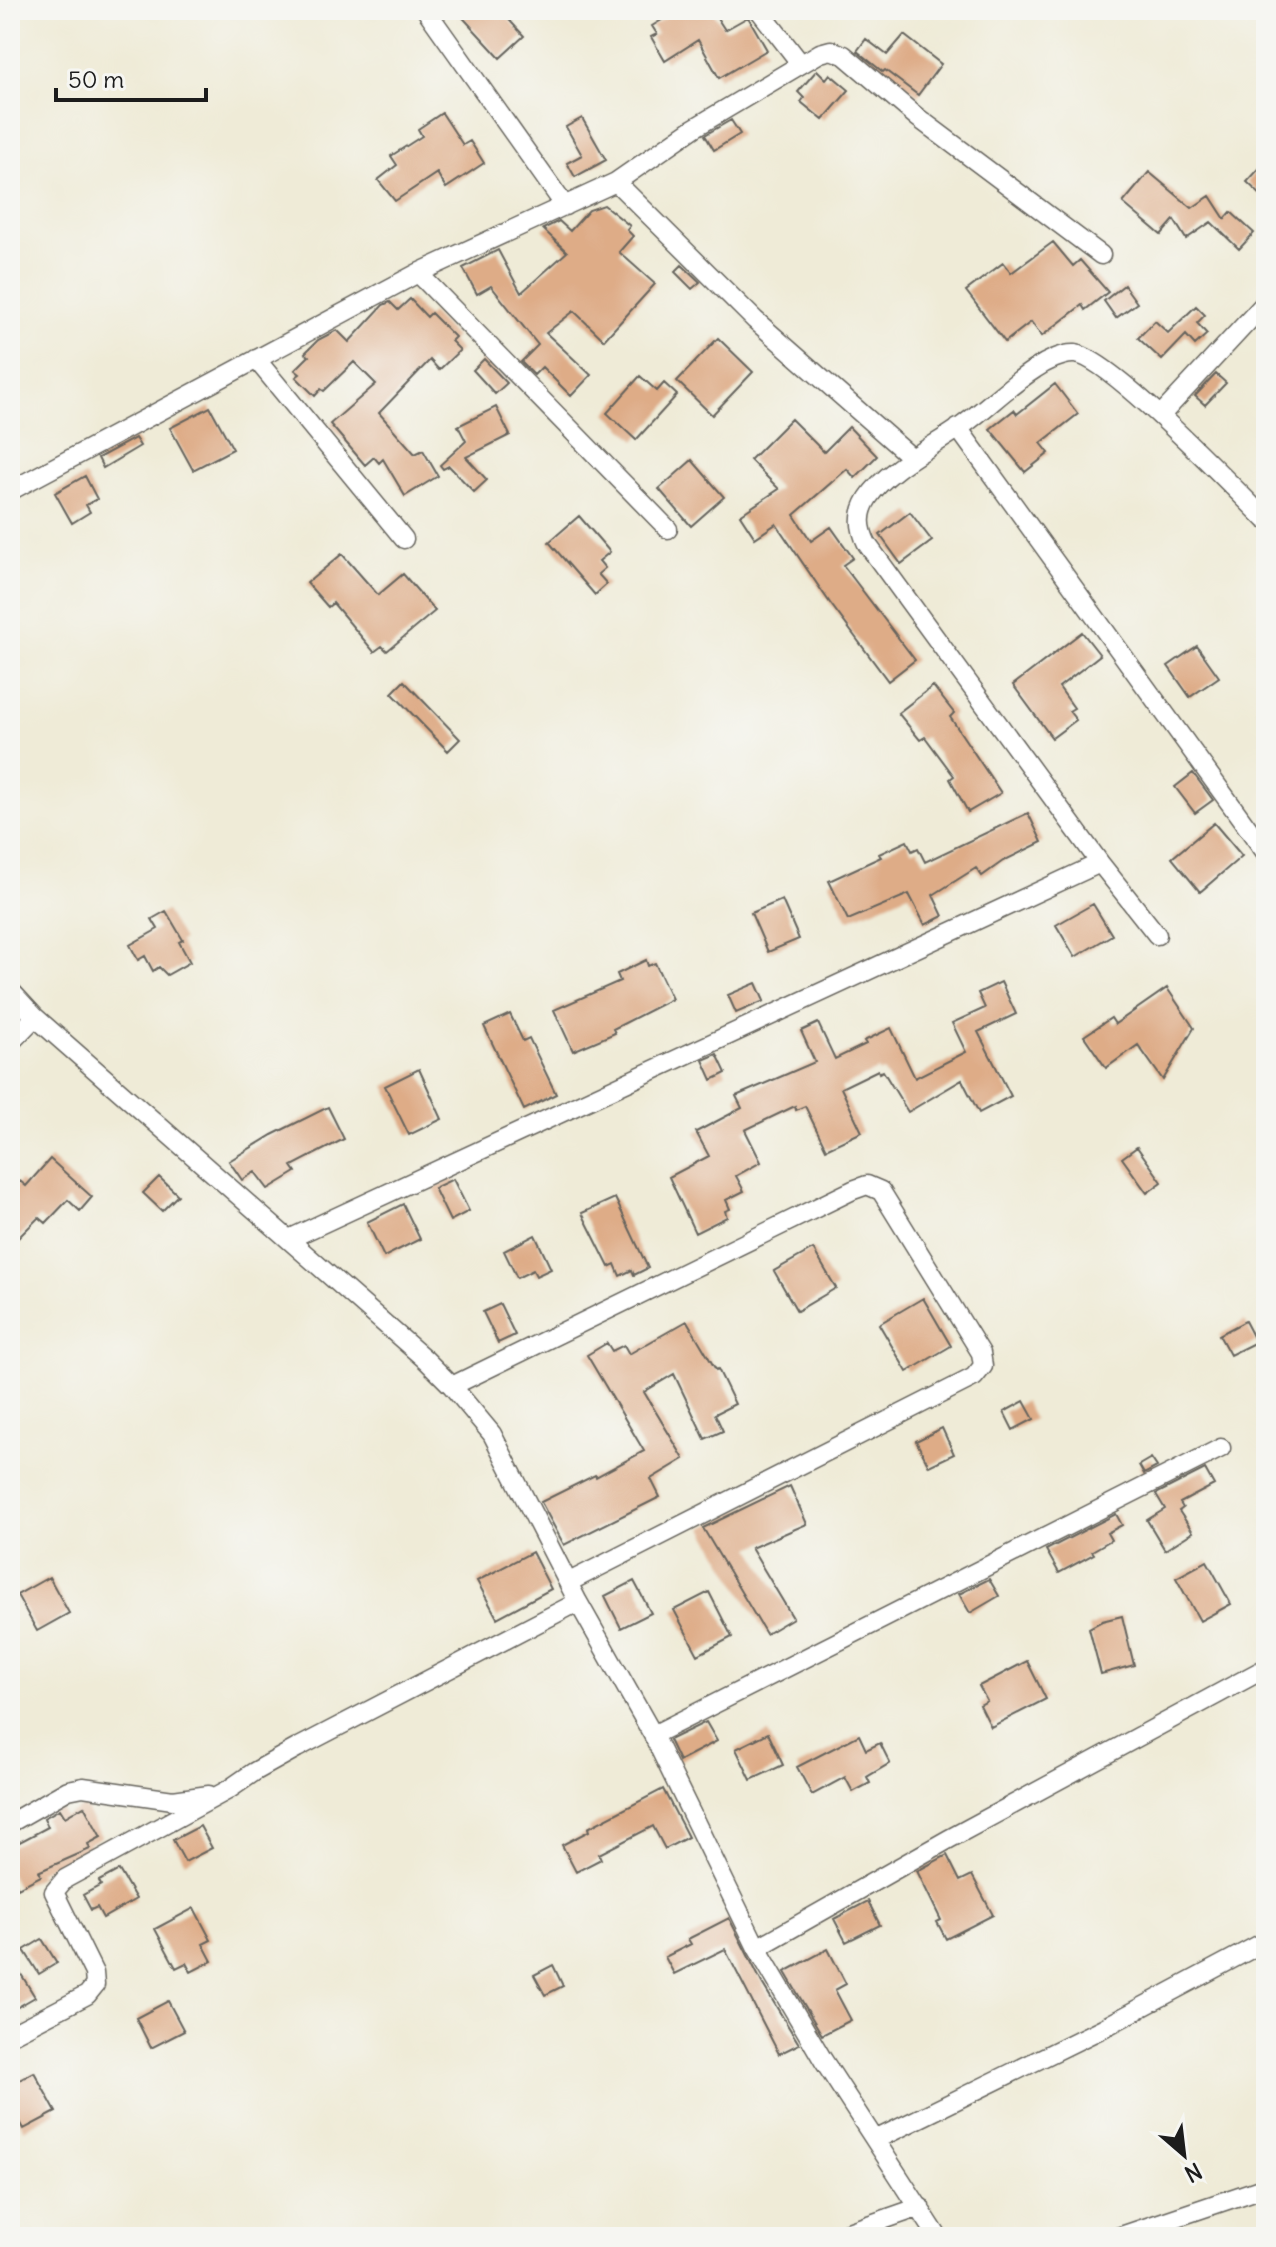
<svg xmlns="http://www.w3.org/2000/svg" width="1276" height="2247" font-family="Delius,sans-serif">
	<rect width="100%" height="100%" fill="#f6f6f2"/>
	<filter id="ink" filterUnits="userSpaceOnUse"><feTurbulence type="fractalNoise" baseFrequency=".0125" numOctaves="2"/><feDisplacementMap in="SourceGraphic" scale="16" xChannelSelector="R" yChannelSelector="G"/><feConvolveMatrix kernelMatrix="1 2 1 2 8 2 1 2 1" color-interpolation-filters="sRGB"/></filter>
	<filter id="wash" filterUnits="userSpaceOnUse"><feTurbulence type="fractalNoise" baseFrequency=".006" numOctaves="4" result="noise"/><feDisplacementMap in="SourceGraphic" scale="32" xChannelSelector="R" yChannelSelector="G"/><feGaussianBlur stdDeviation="1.8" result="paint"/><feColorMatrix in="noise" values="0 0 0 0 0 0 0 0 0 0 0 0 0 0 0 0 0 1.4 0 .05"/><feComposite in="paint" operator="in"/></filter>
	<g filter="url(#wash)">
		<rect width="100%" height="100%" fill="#efebd7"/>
		<g id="blocks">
			<path fill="#deac87" d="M456,10H500L524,36L500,58Z
				M678,10H712L725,30L748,17L767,50L719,78L698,40L665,61L651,37L657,34L652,26Z
				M904,35L941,64L918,95L885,70L883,72L857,51L866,39L887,55Z
				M817,70L826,79L830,74L849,90L823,120L801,102L804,98L798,92Z
				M442,113L463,145L470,141L484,163L446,188L437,173L395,201L378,180L397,165L391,156L422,136L418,129Z
				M582,118L606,160L575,177L567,163L582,155L566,127Z
				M731,120L740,134L714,150L705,135Z
				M1266,161V200L1247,182Z
				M1149,172L1192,208L1210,196L1225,219L1231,212L1254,233L1239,249L1211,222L1186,239L1174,220L1161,235L1123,203Z
				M604,205L630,226L627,230L633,236L619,252L655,284L604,340L574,311L546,333L591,375L571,396L542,367L534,375L521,362L538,345L491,286L477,294L463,268L498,250L521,293L567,252L543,229L559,221L570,231L589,210Z
				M1053,242L1073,266L1080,260L1108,292L1085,310L1082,305L1042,336L1031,322L1005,342L966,291L1003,263L1011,273Z
				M682,265L700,282L692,289L675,272Z
				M1124,285L1137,303L1116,318L1104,301Z
				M410,299L427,317L431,313L455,337L451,341L460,350L439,370L430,360L379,413L415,454L423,450L438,476L405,496L383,459L379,463L374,457L365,465L330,424L376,384L354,362L324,391L321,389L315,396L296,377L300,374L295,370L309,356L305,353L318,340L337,330L349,342L383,305L390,302L398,310Z
				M1196,306L1205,315L1197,323L1207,334L1195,345L1186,335L1162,360L1138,338L1155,321L1168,333Z
				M718,338L753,372L712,415L677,381Z
				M484,359L507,383L495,394L473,370Z
				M1216,374L1226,383L1205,405L1195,396Z
				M640,376L657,391L664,383L677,395L636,440L607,413Z
				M1055,384L1078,414L1041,443L1049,453L1025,472L990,429L1014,410L1017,414Z
				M210,407L233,449L193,470L170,428Z
				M496,407L510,435L466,457L487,480L474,492L449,466L443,469L440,465L466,441L458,426Z
				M791,419L824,452L849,427L877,456L855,478L847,469L794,515L811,541L831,527L853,558L843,565L915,660L888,681L830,603L776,524L755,538L740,515L779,489L750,460Z
				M135,438L140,446L103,468L98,458Z
				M692,460L724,497L691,526L659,489Z
				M85,476L97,499L86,505L90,512L72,523L55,493Z
				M910,512L932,541L901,564L880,535Z
				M579,516L610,552L599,561L605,568L598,574L607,584L595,595L549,542Z
				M342,554L378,595L403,574L435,611L387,651L382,646L374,652L333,603L328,607L307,583Z
				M1082,632L1100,655L1059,687L1074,708L1069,711L1076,720L1052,738L1013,685Z
				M1197,646L1219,677L1190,697L1168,666Z
				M404,681L460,739L448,751L392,693Z
				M933,686L954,713L950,717L1001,793L968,812L950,779L954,776L925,737L920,740L898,713Z
				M1193,773L1213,800L1195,813L1175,787Z
				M1028,813L1042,842L1003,861L982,876L976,868L933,895L943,916L925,925L909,894L848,920L829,881L881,857L879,854L907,841L912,851L918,848L925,862Z
				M1214,823L1242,856L1200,892L1172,858Z
				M782,900L799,939L768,952L751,913Z
				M1093,904L1112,935L1075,957L1056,925Z
				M166,911L183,940L179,942L190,962L167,975L159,967L153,971L145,956L138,960L130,945L158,929L152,919Z
				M646,960L648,966L655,963L672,999L613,1029L615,1033L573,1051L554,1010L620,981L617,974Z
				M1001,982L1016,1014L978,1032L1011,1096L979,1113L962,1080L908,1112L883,1071L879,1073L878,1070L841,1088L862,1132L826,1149L805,1106L796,1110L795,1106L745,1130L761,1162L736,1176L744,1191L726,1200L730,1209L725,1211L727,1217L695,1233L669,1177L709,1156L696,1132L742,1108L736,1096L815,1062L801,1031L818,1023L835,1059L866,1044L864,1041L891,1028L915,1078L966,1052L952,1023L985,1008L978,993Z
				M756,983L764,1001L736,1013L728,995Z
				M1167,988L1194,1028L1163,1080L1138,1045L1106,1068L1084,1036L1111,1018L1115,1024Z
				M510,1014L523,1041L529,1038L556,1094L524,1110L484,1026Z
				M717,1054L726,1073L712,1080L703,1060Z
				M419,1069L442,1119L409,1135L385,1086Z
				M328,1107L344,1139L292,1166L296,1172L268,1189L255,1172L242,1180L229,1161L272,1135Z
				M1137,1147L1162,1182L1147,1193L1122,1158Z
				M50,1159L92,1197L80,1211L68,1200L46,1223L39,1217L10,1246V1191L20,1181L26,1186Z
				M159,1177L178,1195L162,1211L143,1193Z
				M453,1179L469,1211L450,1221L434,1188Z
				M615,1198L648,1268L634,1275L632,1270L620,1276L615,1264L609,1267L582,1213Z
				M403,1204L420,1239L384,1257L367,1222Z
				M535,1235L551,1269L536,1276L533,1270L517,1278L504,1251Z
				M813,1249L836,1288L797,1311L774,1271Z
				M923,1298L951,1346L907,1372L879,1324Z
				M500,1304L515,1335L498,1343L483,1312Z
				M687,1321L716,1370L718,1369L735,1404L715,1414L723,1431L705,1439L674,1374L644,1392L684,1459L651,1479L660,1497L564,1545L541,1502L595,1475L596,1477L644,1451L587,1355L607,1343L612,1351L624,1345L629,1354Z
				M1245,1321L1256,1342L1230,1355L1219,1335Z
				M1024,1401L1034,1419L1013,1430L1004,1412Z
				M942,1428L954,1454L929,1466L916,1441Z
				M1151,1458L1157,1467L1144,1474L1139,1465Z
				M1205,1469L1214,1485L1180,1503L1183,1508L1179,1511L1193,1532L1165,1550L1147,1520L1165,1509L1156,1494Z
				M790,1486L807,1524L751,1548L793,1618L766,1634L703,1528Z
				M1116,1514L1122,1525L1107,1533L1111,1540L1092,1551L1094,1554L1059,1573L1046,1550Z
				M532,1552L551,1589L497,1618L477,1581Z
				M1207,1561L1231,1604L1200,1621L1176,1578Z
				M49,1577L69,1613L37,1631L17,1595Z
				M989,1579L999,1596L970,1613L959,1594Z
				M634,1581L651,1613L621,1628L605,1596Z
				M709,1592L732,1637L698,1655L674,1610Z
				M1122,1616L1134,1665L1101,1674L1089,1628L1102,1621Z
				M1027,1661L1046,1699L991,1727L980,1705L987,1701L979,1686Z
				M706,1722L717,1741L679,1761L669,1740Z
				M768,1733L783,1765L751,1780L736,1749Z
				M859,1735L866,1750L880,1743L890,1763L867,1777L870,1783L853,1792L845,1777L812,1795L797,1767Z
				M663,1789L688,1837L665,1849L653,1826L599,1854L601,1859L576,1872L562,1845L589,1831L588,1828Z
				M84,1806L101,1837L88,1844L90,1849L38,1872L41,1876L18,1888L10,1873V1847L48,1827L44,1818L60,1809L65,1817Z
				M200,1826L212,1848L185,1862L173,1840Z
				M947,1855L960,1881L972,1875L993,1915L946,1939L937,1922L941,1920L917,1871Z
				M119,1870L136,1899L103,1918L97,1907L91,1910L83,1895L101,1885L99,1881Z
				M868,1901L880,1925L846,1942L834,1919Z
				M194,1908L211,1940L203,1944L212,1961L191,1972L186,1963L176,1968L155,1929Z
				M729,1918L762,1983L799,2044L779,2054L725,1949L674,1974L665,1957L691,1944L688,1939Z
				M42,1939L57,1963L39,1974L24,1950Z
				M828,1949L846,1984L835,1990L851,2020L822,2035L785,1972Z
				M553,1965L563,1986L545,1995L534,1975Z
				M21,1974L35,1997L16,2008L10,1998V1981Z
				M168,2001L184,2031L151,2048L136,2018Z
				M34,2072L56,2112L24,2129L10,2103V2085Z"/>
		</g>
	</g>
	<g filter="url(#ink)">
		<use href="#blocks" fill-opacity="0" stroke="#66645d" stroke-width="2"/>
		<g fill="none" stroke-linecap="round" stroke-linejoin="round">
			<g stroke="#66645d" stroke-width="21">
				<path id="minor" d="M426,10L565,206
					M759,10L801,64
					M616,182L755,320L911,457
					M418,273L668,529
					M256,359L404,539
					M1160,416L1266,302
					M958,428L1266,853
					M10,491L418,273L616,182L694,128L820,53L831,50L844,55L917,117L1101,255
					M1157,935L1100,863L867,544C859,527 858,514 868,498C887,469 931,448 959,428C985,410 1008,386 1035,369C1045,362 1063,353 1075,354C1109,357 1235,489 1266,520
					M10,990L35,1017L426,1360L452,1386L492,1434L578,1602L653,1735L757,1948L823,2060L938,2237
					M10,1043L35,1017
					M289,1239L1100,863
					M452,1386L853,1190L867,1185L881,1191L981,1353L983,1366L974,1377L569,1582
					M653,1735L1221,1448
					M10,1823L68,1790L83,1787L173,1800L209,1795
					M757,1948L949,1839L1266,1668
					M10,2035L87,1995L95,1985L94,1973L54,1892L65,1879L228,1790L254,1772L297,1748L578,1602
					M875,2140L1103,2028L1266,1941
					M834,2237L920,2207
					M1118,2237L1266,2187"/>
			</g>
			<use href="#minor" stroke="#fff" stroke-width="18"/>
		</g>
	</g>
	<rect width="1276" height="2247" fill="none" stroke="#f6f6f2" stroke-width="40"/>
	<g transform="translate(1184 2155) rotate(152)" stroke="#f6f6f2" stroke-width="6" paint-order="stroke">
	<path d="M0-6L14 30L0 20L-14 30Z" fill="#1c1c1c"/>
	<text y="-12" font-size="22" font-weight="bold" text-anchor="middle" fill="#1c1c1c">N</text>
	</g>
	<path d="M56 88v12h150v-12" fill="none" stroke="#1c1c1c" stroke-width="4"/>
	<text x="68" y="88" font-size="24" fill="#1c1c1c" stroke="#f6f6f2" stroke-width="6" paint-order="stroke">50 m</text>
</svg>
